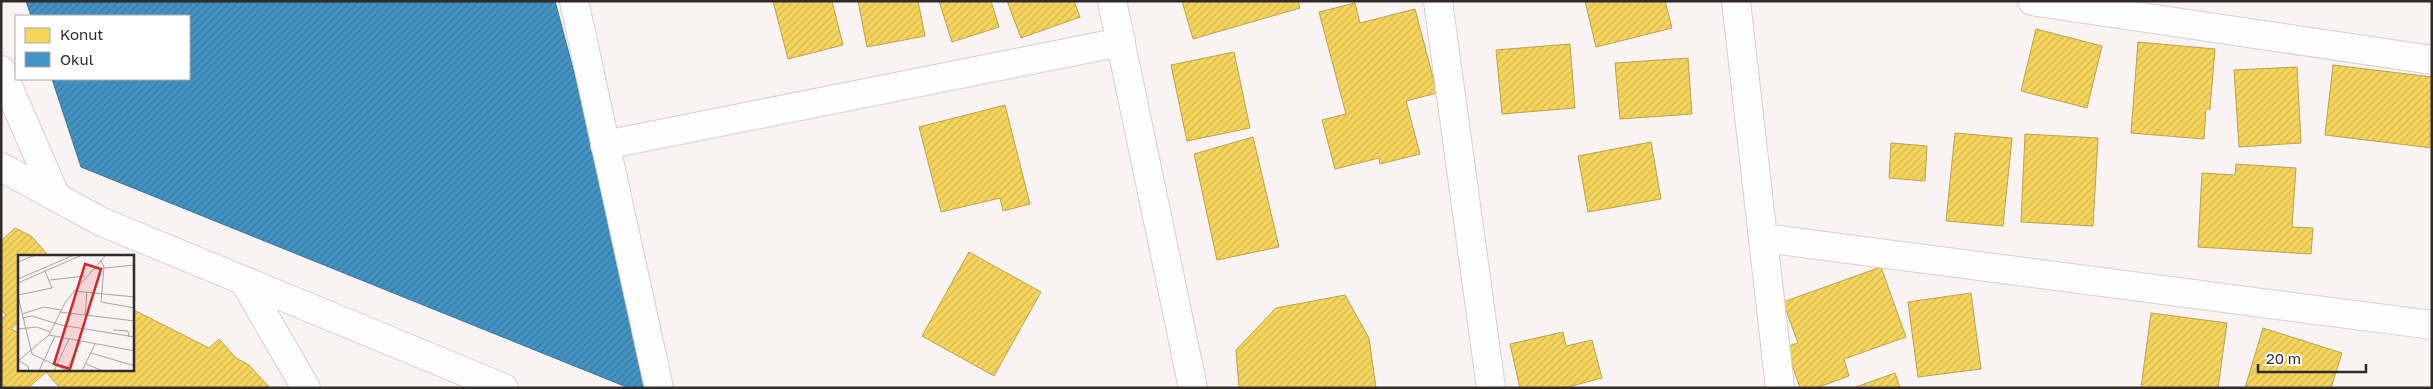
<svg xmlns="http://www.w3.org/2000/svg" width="2433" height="389" font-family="'Golos Text',sans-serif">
	<defs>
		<pattern id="homes-hatch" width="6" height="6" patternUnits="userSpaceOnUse" patternTransform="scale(1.25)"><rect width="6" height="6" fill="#f6d55c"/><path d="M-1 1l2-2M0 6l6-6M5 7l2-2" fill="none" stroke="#d3b750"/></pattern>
		<pattern id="schools-hatch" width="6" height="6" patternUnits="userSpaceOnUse" patternTransform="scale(1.25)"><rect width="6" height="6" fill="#4393c3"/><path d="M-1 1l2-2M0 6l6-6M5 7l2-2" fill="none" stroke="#39789f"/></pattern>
	</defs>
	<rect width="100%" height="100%" fill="#faf3f4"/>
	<path fill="url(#homes-hatch)" stroke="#bba24d" d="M773,1H832L843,45L788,59Z
		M858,1H918L925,36L867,47Z
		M939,1H991L999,27L952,42Z
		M1007,1H1074L1080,17L1021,38Z
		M1182,1H1298L1300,8L1193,39Z
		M1585,1H1665L1672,28L1596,47Z
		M1355,3L1360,23L1415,9L1437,93L1406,101L1420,154L1380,164L1379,158L1335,169L1322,120L1346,114L1319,12Z
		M2036,29L2102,46L2087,108L2021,91Z
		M2138,42L2215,49L2210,109H2206L2204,139L2131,133Z
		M1570,44L1575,108L1502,114L1496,50Z
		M1234,52L1250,128L1187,141L1171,65Z
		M1688,58L1692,114L1620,119L1615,63Z
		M2333,65L2432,77V148L2325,135Z
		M2297,67L2301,143L2239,147L2234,70Z
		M1005,105L1030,204L1003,211L1000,198L941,212L919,127Z
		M1955,133L2012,138L2003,226L1946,221Z
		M2025,134L2098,138L2093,226L2021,222Z
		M1253,137L1279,247L1217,260L1194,154Z
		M1651,142L1661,199L1588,212L1578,156Z
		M1891,143L1927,146L1925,181L1889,178Z
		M2236,164L2296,168L2292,227L2313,228L2311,254L2198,247L2202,173L2235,175Z
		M15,228L31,236L49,256H19V322L11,329L19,333V370H132V309L209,348L219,339L236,358L249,365L270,388H60L46,372L28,388H1V319L6,315L1,310V241Z
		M969,252L1041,292L994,376L922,336Z
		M1881,267L1906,337L1844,359L1849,376L1816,388H1800L1786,347L1798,343L1783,302Z
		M1971,293L1981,369L1918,377L1908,302Z
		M1345,295L1369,338L1376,388H1239L1236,350L1276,308Z
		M2151,313L2227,323L2218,388H2141Z
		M2263,328L2342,353L2331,388H2245Z
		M1563,332L1566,346L1592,340L1602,378L1564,388H1520L1510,344Z
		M1895,373L1900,388H1853Z"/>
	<path fill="url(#schools-hatch)" stroke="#3e7495" d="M26,1H555L658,388H629L81,167L52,79H189V16H31Z"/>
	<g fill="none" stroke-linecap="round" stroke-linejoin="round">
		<g stroke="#d5cfd0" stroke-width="30">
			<path id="minor" d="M574,1L659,388
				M1112,1L1193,388
				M1438,1L1491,388
				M1736,1L1780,388
				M2032,1L2432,60
				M1,70L56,197
				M605,145L1121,42
				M1763,238L2432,325
				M244,281L306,388"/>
		</g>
		<g stroke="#d5cfd0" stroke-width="30">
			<path id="tertiary" d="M1,167L102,222L504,388"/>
		</g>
		<use href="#minor" stroke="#fefdfd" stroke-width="28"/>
		<use href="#tertiary" stroke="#fefdfd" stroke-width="28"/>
	</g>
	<g transform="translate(18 255)">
		<rect width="116" height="116" fill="#faf3f4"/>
		<path fill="none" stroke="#aaa3a4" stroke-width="1" d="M83,5L86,12L83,47L117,53M0,7L17,0M76,14L117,10M0,24L56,0M32,25L67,21M0,28L64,0M55,36L117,42M0,40L34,33L27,16M0,41L14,99L50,116M42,57L117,66M4,59L26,52L43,55M67,60L69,37M4,63L14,61L43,70L117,82M0,74L19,72L32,77M95,75L110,76L111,82M31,80L117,96M73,98L117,111M0,106L31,80L48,46L88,0M1,106L10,111L11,116M68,109L85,116M21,116L37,81M36,116L51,84M48,116L63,86M64,116L77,89"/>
		<path fill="#d62828" fill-opacity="0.15" stroke="#d62828" stroke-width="2.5" d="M67,9L83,14L52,114L36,109Z"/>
		<rect width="116" height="116" fill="none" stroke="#312a2b" stroke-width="2.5"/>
	</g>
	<rect width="2433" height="389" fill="none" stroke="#312a2b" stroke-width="5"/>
	<rect x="15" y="15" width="175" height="65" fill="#ffffff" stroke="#adaaaa"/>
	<rect x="25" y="28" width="25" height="15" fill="#f6d55c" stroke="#adaaaa"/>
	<text x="60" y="40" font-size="15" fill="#312a2b">Konut</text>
	<rect x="25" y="52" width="25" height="15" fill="#4393c3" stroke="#adaaaa"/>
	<text x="60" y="65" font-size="15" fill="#312a2b">Okul</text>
	<path d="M2258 364v8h108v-8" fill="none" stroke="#312a2b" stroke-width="2.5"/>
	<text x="2266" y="364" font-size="15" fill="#312a2b" stroke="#ffffff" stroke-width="4" paint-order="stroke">20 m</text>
</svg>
